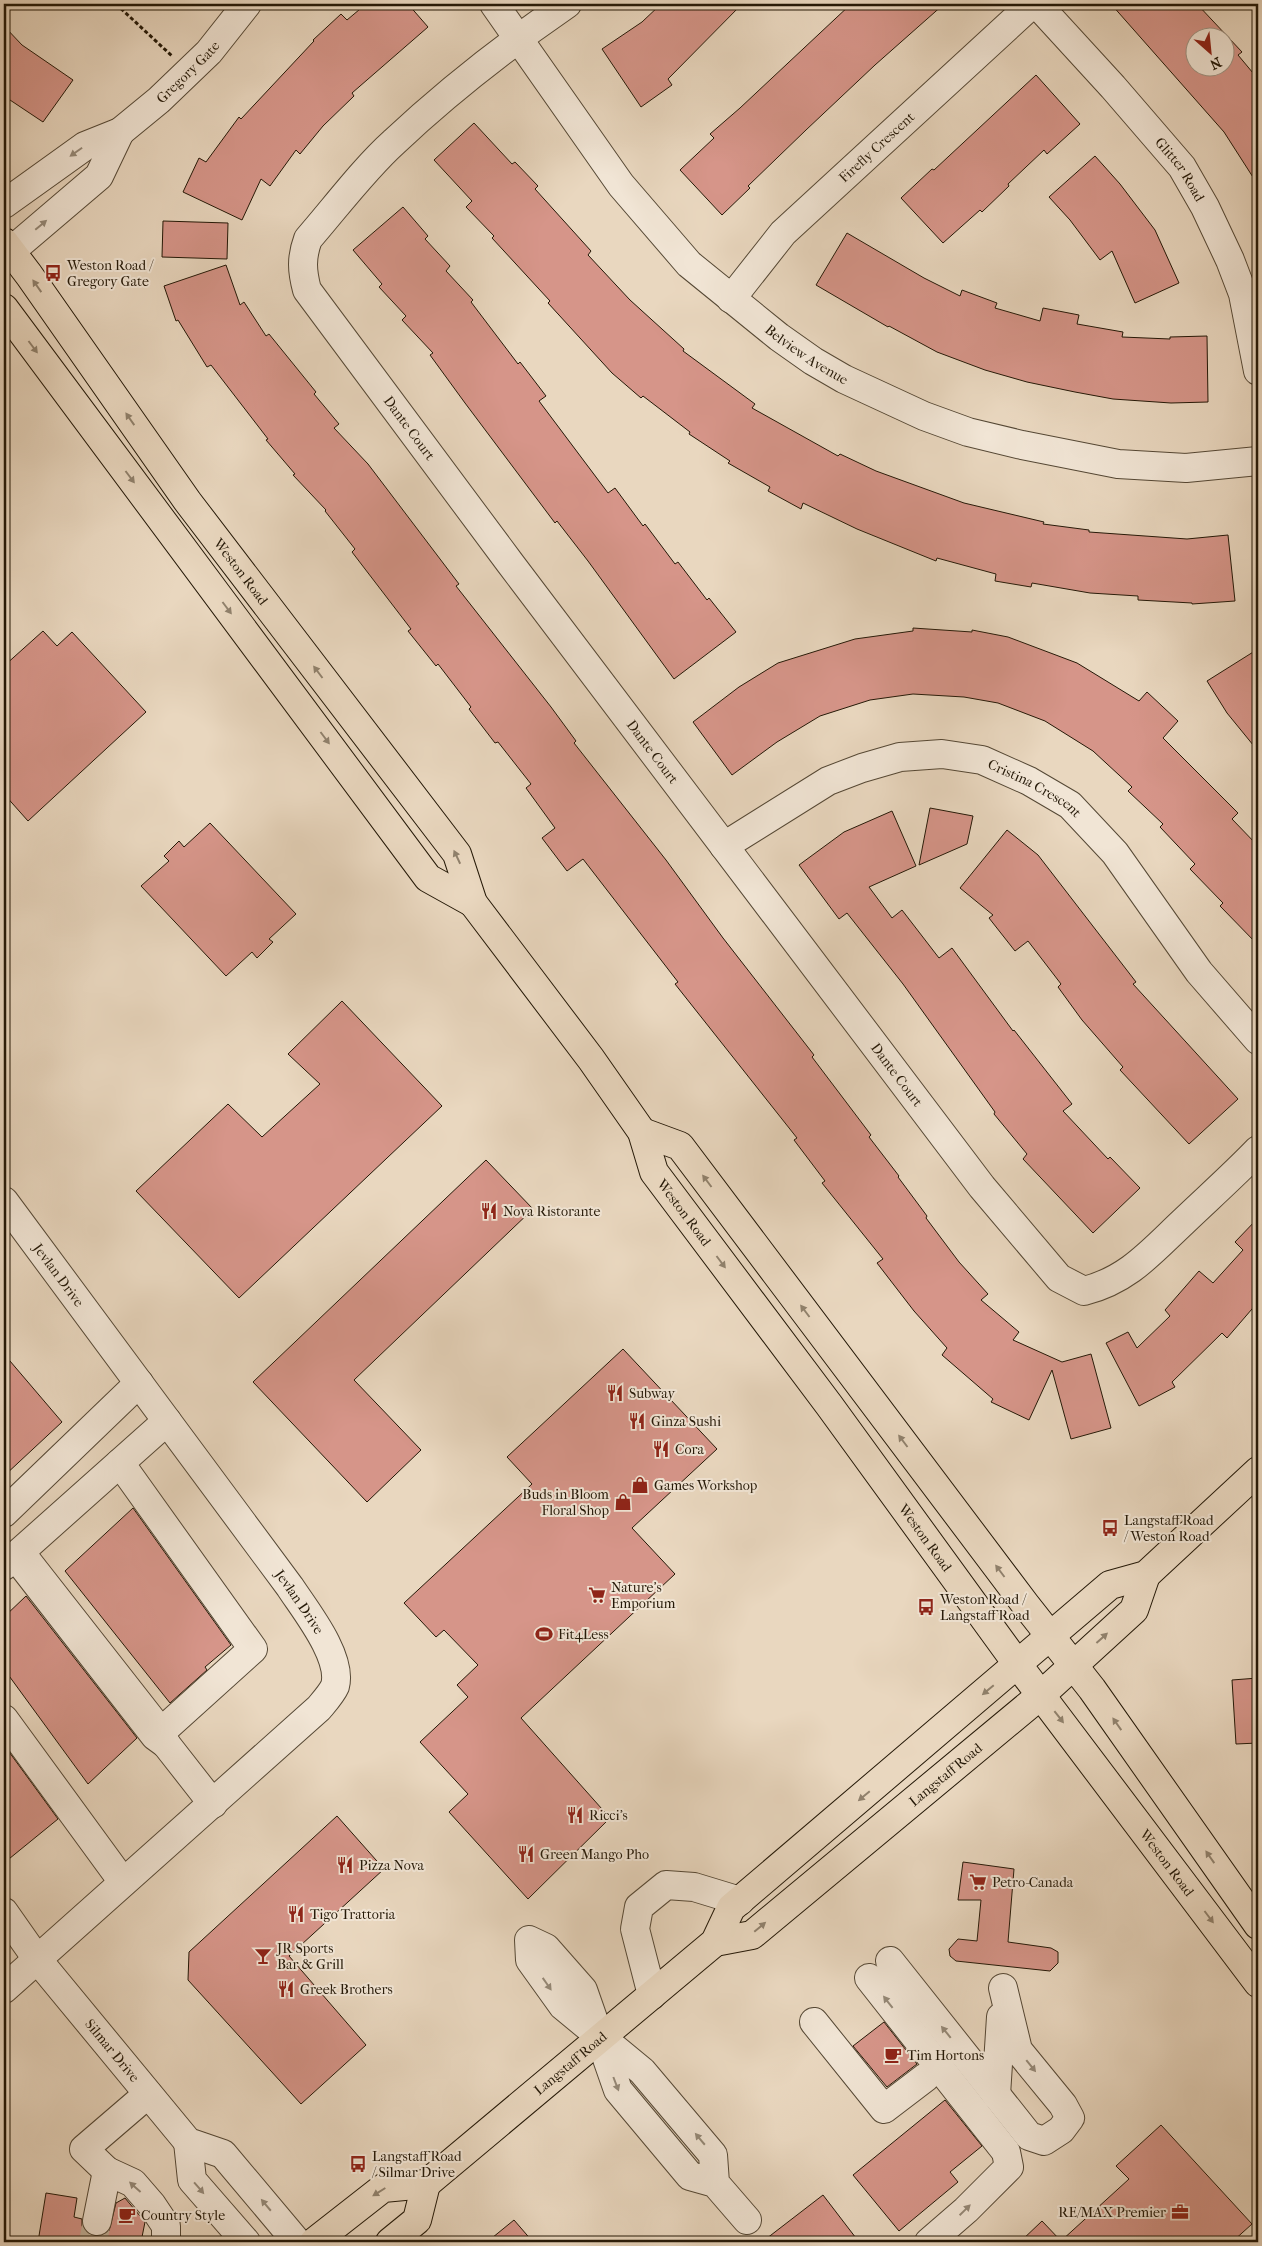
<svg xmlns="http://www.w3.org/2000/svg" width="1262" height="2246" font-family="'IM FELL French Canon',serif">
	<rect width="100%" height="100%" fill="#e9d7bf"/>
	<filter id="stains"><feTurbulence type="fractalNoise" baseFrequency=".004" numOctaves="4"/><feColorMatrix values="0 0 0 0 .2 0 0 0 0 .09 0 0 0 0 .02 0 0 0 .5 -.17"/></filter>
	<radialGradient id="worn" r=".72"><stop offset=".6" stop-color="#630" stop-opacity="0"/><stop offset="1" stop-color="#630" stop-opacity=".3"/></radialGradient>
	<path fill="#d69589" stroke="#241807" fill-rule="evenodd" d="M366,4H408L428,27L352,93L354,96L323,126L300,154L296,150L270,186L261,179L242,220L183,192L199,158L206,162L239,117L241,119L314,41L313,40L341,14L347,20Z
		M661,4H742L668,79L672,85L641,107L602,49L642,22Z
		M851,4H944L875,65L806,130L748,186L750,188L722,215L680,170L714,138L710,134L740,108Z
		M1111,4H1197L1242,52L1238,55L1258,79V185L1224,132ZM1194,38H1224V68H1194Z
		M4,26L22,45L73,80L43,122L4,96Z
		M1036,75L1080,124L1047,154L1044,150L1008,184L1009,186L982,212L980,210L943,243L901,198L932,169L934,170Z
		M474,123L512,164L515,162L538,186L535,189L591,251L588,255L630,300L684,349L683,351L755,404L752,408L838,456L840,454L876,471L964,503L1044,522L1043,524L1089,530V532L1187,539L1228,535L1235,601L1192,604V603L1138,600V596L1090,593L1032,583L1031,587L995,581L996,574L937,558L936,561L857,529L803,503L801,509L768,491L770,487L728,463L730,461L689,434L690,432L643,396L641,398L612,373L548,303L550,301L492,238L494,236L466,207L472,201L434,160Z
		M1095,156L1120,184L1155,230L1179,283L1135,303L1112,251L1100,260L1070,220L1049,197Z
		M403,207L428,236L425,239L450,266L446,271L473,300L471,302L518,364L520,362L546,396L539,401L608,493L615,488L643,526L645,524L675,564L678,562L707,600L709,598L736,632L674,679L588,561L557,521L555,523L465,403L430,355L433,353L402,320L406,316L379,287L382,284L353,250Z
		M163,221L228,223L227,259L162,257Z
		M847,233L924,278L960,296L962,290L997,303L995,308L1040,321L1043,308L1079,315L1077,324L1123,332L1122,337L1170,339V337L1207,336L1208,402L1171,403L1113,399L1075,392L1027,382L985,370L937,352L889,326L888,327L816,285Z
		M226,265L240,305L244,302L266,336L269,334L316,392L314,394L339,424L334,428L368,464L459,584L456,586L551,707L576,741L574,743L666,860L723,938L814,1055L812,1057L871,1135L869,1137L899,1176L898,1177L927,1216L926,1218L959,1262L988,1294L981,1300L1019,1332L1013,1340L1062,1362L1091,1354L1111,1428L1071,1439L1052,1370L1029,1420L991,1402L993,1399L942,1355L947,1348L914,1311L877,1263L883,1259L822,1183L825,1181L794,1140L797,1138L675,984L678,982L583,859L567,871L542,838L555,828L526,788L531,784L498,742L495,743L469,709L471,707L438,664L436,666L408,631L411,629L352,552L355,549L325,511L326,510L293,475L295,474L266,440L268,439L211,365L207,367L178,320L176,321L164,286Z
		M913,628L972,632V630L1008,637L1077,663L1139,701L1147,692L1178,721L1163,738L1238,813L1232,819L1258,846V945L1220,906L1223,903L1190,869L1195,864L1160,827L1163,824L1128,791L1132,787L1093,751L1045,721L998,703L964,697L913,694L870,700L820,716L777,742L732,775L693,722L739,687L778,663L855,639L913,631Z
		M43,631L57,646L72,632L146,712L28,821L4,794V666Z
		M1258,649V751L1227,713L1207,681Z
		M930,808L973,816L967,844L919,865Z
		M892,811L916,866L869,887L892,918L902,910L939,958L952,948L1013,1031L1014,1030L1072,1104L1063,1111L1108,1159L1110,1157L1140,1188L1093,1233L1023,1159L1027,1154L994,1114L995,1112L903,984L847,913L839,919L799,865L844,832Z
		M210,823L296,914L269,939L273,942L257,958L252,952L226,976L141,886L169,861L164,856L179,841L184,847Z
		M1007,830L1038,855L1136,982L1133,984L1238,1099L1189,1144L1120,1070L1123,1067L1082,1020L1058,987L1061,984L1028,941L1015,951L989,918L993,915L960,888Z
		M342,1001L442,1106L239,1298L136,1191L228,1104L262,1137L320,1084L288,1054Z
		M486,1160L533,1209L354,1380L421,1450L367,1502L253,1382Z
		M1258,1218V1302L1227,1338L1222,1333L1172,1382L1175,1387L1139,1406L1106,1343L1128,1332L1137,1348L1170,1316L1165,1310L1199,1271L1213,1283L1243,1250L1235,1242Z
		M623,1349L717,1449L632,1528L675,1574L521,1718L610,1818L528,1899L449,1812L468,1794L420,1742L468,1697L457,1685L478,1665L444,1630L436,1637L404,1603L532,1484L507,1457Z
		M4,1354L62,1422L4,1476Z
		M133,1508L231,1645L205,1667L207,1670L170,1703L65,1571Z
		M26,1596L137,1738L88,1784L4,1669V1617Z
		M1258,1678V1743L1236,1744L1232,1680Z
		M4,1745L58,1819L4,1863Z
		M337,1816L384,1869L289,1956L366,2045L301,2104L188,1980L189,1952Z
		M963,1862L1014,1869L1008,1942L1051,1948L1058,1952V1963L1050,1971L956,1961L950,1956L949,1949L958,1939L977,1941L981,1900H958Z
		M884,2022L917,2064L887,2087L853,2046Z
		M945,2100L982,2146L950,2172L958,2182L899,2231L853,2175Z
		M1161,2125L1252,2224L1232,2242H1020L1042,2221L1061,2241L1129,2179L1116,2166Z
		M46,2193L77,2198L74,2217L82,2219V2226L86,2232L94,2236H102L109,2231L116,2203L125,2198L145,2222L141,2242H38Z
		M823,2195L859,2242H762Z
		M514,2220L533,2242H487Z"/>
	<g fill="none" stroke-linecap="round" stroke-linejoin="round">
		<path stroke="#c2b19a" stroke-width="28" stroke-dasharray="28 14" stroke-linecap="butt" d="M93,2242L97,2221"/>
		<g stroke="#554835" stroke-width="30">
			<g id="minor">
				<path id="s1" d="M494,4L621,185L689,264L779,337L813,361L844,379L924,416L968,432L1022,445L1118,464L1186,468L1258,461"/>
				<path id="s2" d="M567,4C506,46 448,91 394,142C364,169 335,208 308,239C301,258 302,271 307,290L510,563L982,1187L1059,1278L1084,1291C1128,1280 1151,1252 1183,1222C1208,1198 1234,1175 1258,1150"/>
				<path id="s3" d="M1037,4L1113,87L1182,167L1205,207L1230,260L1243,294L1258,371"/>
				<path id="s4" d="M4,204L85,146L120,132L159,100L209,52L247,4"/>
				<path d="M4,257L99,176L120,132"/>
				<path id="s5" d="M731,299L783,233L1032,4"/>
				<path id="s6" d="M724,846L828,781L862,768L900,757L942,754L982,760L1029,781L1070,805L1115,853L1199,972L1258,1040"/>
				<path id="s7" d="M4,1201L290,1587C305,1610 343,1657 335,1686C332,1693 324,1702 319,1708L4,1989"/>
				<path d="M120,1463L253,1649L161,1732"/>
				<path d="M4,1513L139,1383"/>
				<path d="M4,1566L15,1556L155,1736L166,1744L161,1732L20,1552L167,1421"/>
				<path d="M4,1719L123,1882"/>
				<path d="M166,1744L213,1804"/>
				<path id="s8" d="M4,1912L37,1959L188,2142L223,2154L297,2242"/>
				<path d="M890,1961L1029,2136L1044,2141L1061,2130L1070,2118L1063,2105L1018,2050L1003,1988"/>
				<path d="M869,1978L1006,2152L1009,2167L966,2210L929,2242"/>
				<path d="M652,1995L635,1929L639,1907L666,1885L694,1887L740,1901"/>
				<path d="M814,2022L884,2109L926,2077"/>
				<path d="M148,2094L84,2149L107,2171L133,2183L152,2205L166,2226V2242"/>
				<path d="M996,2095L1001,2017"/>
				<path d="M188,2142L192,2180L246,2242"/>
				<path d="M715,2183L713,2155L642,2071L563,2006L530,1960L529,1940L546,1948L583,1990L618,2090L690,2176L715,2183L747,2220"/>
				<path d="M97,2221L107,2171"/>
			</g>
		</g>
		<g stroke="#241807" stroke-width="30">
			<g id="major">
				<path id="s9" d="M4,242L29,275L188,502L457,854L473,903L591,1059L642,1132L654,1172L829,1405L1018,1665L1258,1983"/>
				<path d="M4,308L428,878L473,903"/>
				<path d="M642,1132L680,1146L1025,1604L1092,1689L1258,1925"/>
				<path id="s10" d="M715,1942L752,1935L1041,1695L1134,1610L1146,1575"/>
				<path id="s11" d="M314,2242L383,2188L426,2184L715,1942L731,1908L1110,1585L1146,1575L1258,1471"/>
				<path d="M390,2242L417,2220L426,2184"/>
			</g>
		</g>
		<path stroke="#241807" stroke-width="3" stroke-dasharray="4 2.5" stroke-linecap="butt" d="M116,4L172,56"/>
		<use href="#minor" stroke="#f1e5d5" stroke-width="28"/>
		<use href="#major" stroke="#e9d7bf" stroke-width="28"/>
	</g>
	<defs><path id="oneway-solid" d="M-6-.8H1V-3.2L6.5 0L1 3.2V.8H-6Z" transform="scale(1.25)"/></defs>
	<g fill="#958978">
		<use href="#oneway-solid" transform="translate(76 152) rotate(145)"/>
		<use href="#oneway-solid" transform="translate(41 225) rotate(-40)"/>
		<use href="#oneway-solid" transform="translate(547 1984) rotate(55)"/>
		<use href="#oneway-solid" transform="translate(888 2002) rotate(-128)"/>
		<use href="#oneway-solid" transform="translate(946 2032) rotate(-129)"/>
		<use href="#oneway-solid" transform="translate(1031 2066) rotate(51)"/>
		<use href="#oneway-solid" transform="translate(616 2084) rotate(69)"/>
		<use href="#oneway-solid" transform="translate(700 2139) rotate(-130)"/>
		<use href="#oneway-solid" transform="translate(135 2187) rotate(-138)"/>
		<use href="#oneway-solid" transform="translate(199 2188) rotate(49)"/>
		<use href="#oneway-solid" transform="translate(266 2205) rotate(-130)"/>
		<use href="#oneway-solid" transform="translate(965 2210) rotate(-44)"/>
	</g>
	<g fill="#90816c">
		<use href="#oneway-solid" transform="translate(37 286) rotate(-125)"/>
		<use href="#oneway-solid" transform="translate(33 347) rotate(53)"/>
		<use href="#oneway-solid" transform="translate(130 419) rotate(-125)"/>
		<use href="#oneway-solid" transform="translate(130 477) rotate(53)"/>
		<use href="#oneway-solid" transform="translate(227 608) rotate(53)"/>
		<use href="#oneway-solid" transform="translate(318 672) rotate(-127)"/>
		<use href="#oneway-solid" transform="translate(325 738) rotate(53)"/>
		<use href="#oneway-solid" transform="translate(457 857) rotate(-115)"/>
		<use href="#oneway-solid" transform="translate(707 1181) rotate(-127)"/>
		<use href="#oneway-solid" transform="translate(721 1262) rotate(53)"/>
		<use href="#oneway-solid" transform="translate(805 1311) rotate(-127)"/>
		<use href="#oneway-solid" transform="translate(903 1441) rotate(-127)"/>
		<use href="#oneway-solid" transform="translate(1000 1571) rotate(-127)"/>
		<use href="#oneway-solid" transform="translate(1102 1638) rotate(-42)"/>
		<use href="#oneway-solid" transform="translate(988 1690) rotate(140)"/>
		<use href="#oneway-solid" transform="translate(1059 1717) rotate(52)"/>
		<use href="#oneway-solid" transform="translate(1117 1724) rotate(-125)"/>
		<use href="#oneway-solid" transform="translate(864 1796) rotate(140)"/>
		<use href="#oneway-solid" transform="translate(1210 1857) rotate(-125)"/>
		<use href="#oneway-solid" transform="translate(1209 1917) rotate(53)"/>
		<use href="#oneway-solid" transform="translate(760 1927) rotate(-40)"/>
		<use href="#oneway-solid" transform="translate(379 2192) rotate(148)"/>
	</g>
	<defs>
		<g id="bus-bare" transform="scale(1.35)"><path d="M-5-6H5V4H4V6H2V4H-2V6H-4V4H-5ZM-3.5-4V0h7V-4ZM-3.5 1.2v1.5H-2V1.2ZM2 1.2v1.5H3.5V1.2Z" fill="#8f2418" stroke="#f1e5d5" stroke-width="2.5" paint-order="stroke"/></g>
		<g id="restaurant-bare" transform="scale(1.35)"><path d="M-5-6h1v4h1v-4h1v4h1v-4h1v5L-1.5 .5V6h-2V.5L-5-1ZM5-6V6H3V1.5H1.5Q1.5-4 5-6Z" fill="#8f2418" stroke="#f1e5d5" stroke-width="2.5" paint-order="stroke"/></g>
		<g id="shop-bare" transform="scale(1.35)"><path d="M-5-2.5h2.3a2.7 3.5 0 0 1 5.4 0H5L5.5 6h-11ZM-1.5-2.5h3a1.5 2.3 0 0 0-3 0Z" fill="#8f2418" stroke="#f1e5d5" stroke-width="2.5" paint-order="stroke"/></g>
		<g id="supermarket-bare" transform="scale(1.35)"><path d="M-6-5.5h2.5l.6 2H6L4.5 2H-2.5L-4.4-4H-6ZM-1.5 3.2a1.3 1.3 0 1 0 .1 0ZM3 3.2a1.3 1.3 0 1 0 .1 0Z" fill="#8f2418" stroke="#f1e5d5" stroke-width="2.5" paint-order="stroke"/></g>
		<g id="stadium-bare" transform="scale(1.35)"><path d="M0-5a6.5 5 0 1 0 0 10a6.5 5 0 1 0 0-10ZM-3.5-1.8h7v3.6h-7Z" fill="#8f2418" stroke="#f1e5d5" stroke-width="2.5" paint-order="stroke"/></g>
		<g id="bar-bare" transform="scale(1.35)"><path d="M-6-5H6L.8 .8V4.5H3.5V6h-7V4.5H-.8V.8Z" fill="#8f2418" stroke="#f1e5d5" stroke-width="2.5" paint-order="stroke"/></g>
		<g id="cafe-bare" transform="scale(1.35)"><path d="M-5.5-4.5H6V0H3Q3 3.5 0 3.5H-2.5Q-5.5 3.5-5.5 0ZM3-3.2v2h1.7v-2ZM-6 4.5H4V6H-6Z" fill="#8f2418" stroke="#f1e5d5" stroke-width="2.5" paint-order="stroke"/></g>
		<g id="office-bare" transform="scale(1.35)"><path d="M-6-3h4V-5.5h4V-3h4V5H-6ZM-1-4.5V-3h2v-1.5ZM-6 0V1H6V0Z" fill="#8f2418" stroke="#f1e5d5" stroke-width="2.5" paint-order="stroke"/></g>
	</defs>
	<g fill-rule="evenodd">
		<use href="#bus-bare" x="53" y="273"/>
		<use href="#restaurant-bare" x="489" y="1211"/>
		<use href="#restaurant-bare" x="615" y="1393"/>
		<use href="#restaurant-bare" x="637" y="1421"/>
		<use href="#restaurant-bare" x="661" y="1449"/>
		<use href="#shop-bare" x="640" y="1485"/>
		<use href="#shop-bare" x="623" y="1502"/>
		<use href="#bus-bare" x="1110" y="1528"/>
		<use href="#supermarket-bare" x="597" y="1595"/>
		<use href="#bus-bare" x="926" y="1607"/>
		<use href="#stadium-bare" x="544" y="1634"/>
		<use href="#restaurant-bare" x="575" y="1815"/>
		<use href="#restaurant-bare" x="526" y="1854"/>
		<use href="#restaurant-bare" x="345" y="1865"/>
		<use href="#supermarket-bare" x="978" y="1882"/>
		<use href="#restaurant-bare" x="296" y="1914"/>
		<use href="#bar-bare" x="263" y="1956"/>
		<use href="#restaurant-bare" x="286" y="1989"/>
		<use href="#cafe-bare" x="893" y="2055"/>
		<use href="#bus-bare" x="358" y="2164"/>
		<use href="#office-bare" x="1180" y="2212"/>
		<use href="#cafe-bare" x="127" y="2215"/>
	</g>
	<g text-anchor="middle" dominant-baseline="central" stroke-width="4" stroke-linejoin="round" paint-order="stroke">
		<g font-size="14" fill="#241807" stroke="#f1e5d5">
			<text stroke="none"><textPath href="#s4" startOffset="228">Gregory Gate</textPath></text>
			<text stroke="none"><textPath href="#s5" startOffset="211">Firefly Crescent</textPath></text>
			<text stroke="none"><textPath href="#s3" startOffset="219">Glitter Road</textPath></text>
			<text stroke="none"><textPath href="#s1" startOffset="474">Belview Avenue</textPath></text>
			<text stroke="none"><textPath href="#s2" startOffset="575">Dante Court</textPath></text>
			<text stroke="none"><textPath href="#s9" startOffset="406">Weston Road</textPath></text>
			<text stroke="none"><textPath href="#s2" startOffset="980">Dante Court</textPath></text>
			<text stroke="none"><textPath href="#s6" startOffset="341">Cristina Crescent</textPath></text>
			<text stroke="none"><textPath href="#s2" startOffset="1385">Dante Court</textPath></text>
			<text stroke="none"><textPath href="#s9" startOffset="1190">Weston Road</textPath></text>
			<text stroke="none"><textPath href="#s7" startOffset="92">Jevlan Drive</textPath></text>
			<text stroke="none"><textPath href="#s9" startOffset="1595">Weston Road</textPath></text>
			<text stroke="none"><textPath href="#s7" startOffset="498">Jevlan Drive</textPath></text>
			<text stroke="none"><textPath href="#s10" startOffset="289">Langstaff Road</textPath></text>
			<text stroke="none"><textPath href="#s9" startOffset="2000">Weston Road</textPath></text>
			<text stroke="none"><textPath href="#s8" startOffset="176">Silmar Drive</textPath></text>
			<text stroke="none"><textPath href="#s11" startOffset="319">Langstaff Road</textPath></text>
		</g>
		<g font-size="14" fill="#241807" stroke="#f1e5d5" text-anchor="start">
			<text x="67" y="265">Weston Road /<tspan x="67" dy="16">Gregory Gate</tspan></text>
			<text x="503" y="1211">Nova Ristorante</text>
			<text x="629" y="1393">Subway</text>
			<text x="651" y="1421">Ginza Sushi</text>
			<text x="675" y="1449">Cora</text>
			<text x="654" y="1485">Games Workshop</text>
			<text x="609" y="1494" text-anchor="end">Buds in Bloom<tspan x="609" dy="16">Floral Shop</tspan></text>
			<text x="1124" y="1520">Langstaff Road<tspan x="1124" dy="16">/ Weston Road</tspan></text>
			<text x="611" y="1587">Nature's<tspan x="611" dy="16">Emporium</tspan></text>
			<text x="940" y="1599">Weston Road /<tspan x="940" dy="16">Langstaff Road</tspan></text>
			<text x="558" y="1634">Fit4Less</text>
			<text x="589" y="1815">Ricci's</text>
			<text x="540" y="1854">Green Mango Pho</text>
			<text x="359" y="1865">Pizza Nova</text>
			<text x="992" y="1882">Petro-Canada</text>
			<text x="310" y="1914">Tigo Trattoria</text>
			<text x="277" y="1948">JR Sports<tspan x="277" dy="16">Bar &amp; Grill</tspan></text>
			<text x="300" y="1989">Greek Brothers</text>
			<text x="907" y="2055">Tim Hortons</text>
			<text x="372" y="2156">Langstaff Road<tspan x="372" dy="16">/ Silmar Drive</tspan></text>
			<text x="1166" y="2212" text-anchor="end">RE/MAX Premier</text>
			<text x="141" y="2215">Country Style</text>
		</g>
	</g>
	<rect width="1262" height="2246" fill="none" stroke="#e9d7bf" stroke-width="20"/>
	<rect x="5" y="5" width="1252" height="2236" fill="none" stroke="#241807" stroke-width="2.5"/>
	<rect x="10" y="10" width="1242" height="2226" fill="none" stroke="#241807"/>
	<g transform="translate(1210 52) rotate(153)"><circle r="24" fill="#f1e5d5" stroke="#9f9383"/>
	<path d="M0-4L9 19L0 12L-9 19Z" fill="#8f2418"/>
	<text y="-8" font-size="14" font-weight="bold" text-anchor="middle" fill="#241807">N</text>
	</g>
	<rect width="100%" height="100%" filter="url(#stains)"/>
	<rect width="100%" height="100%" fill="url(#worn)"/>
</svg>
